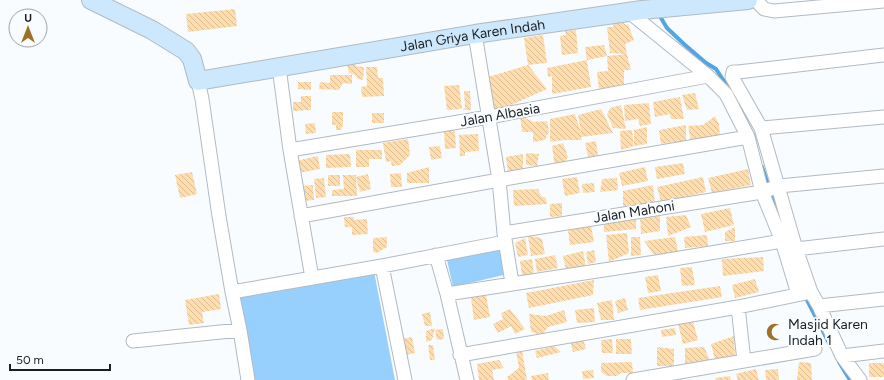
<svg xmlns="http://www.w3.org/2000/svg" width="884" height="380" font-family="Figtree,sans-serif">
	<defs>
		<pattern id="building-back-hatch" width="6" height="6" patternUnits="userSpaceOnUse"><rect width="6" height="6" fill="#ffddac"/><path d="M-1 5l2 2M0 0l6 6M5-1l2 2" fill="none" stroke="#dabd94"/></pattern>
	</defs>
	<rect width="100%" height="100%" fill="#f8fcff"/>
	<path fill="#98d0fd" d="M500,237L508,274L453,287L445,251Z
		M373,266L395,380H252L236,289Z"/>
	<g fill="none" stroke-linecap="round" stroke-linejoin="round">
		<path stroke="#50a5e3" stroke-width="4" d="M658,13L667,28L685,45L706,63L716,69L729,89
			M739,106L746,119
			M762,167L780,219
			M805,296L830,345
			M839,362L850,380"/>
	</g>
	<path fill="url(#building-back-hatch)" d="M235,9L237,26L188,32L186,14Z
		M621,21L626,25L628,24L634,40L625,44L627,54L610,53L607,27H614L612,23Z
		M576,30L578,53L562,55L560,36L566,35L565,31Z
		M543,35L547,63L528,65L524,38Z
		M604,45L607,56L587,60L585,47Z
		M627,54L631,70H624V87L599,90L597,72L608,71L607,56Z
		M587,60L591,87L552,94V76L548,77L547,68Z
		M354,64L356,66L364,67L363,80L358,79L355,75L349,73L347,65Z
		M528,65L547,89L500,110H492L488,77Z
		M366,67H377L378,78H383L384,96L362,97L361,87L367,86Z
		M330,75H352V84L343,83L339,90L319,89L320,82L330,83Z
		M298,82H311V90L298,89Z
		M459,85L462,109L447,110L444,86Z
		M464,91H470L471,110H463L465,107Z
		M695,93L699,109L687,110L682,95Z
		M301,96H311V110L293,111V102H301Z
		M680,97L684,119H671L670,114L655,117L653,102Z
		M649,103L651,124L640,126L638,119L625,121L624,105Z
		M621,105L626,129L613,128L607,114L610,108Z
		M601,109L613,133L581,137L582,140H564L550,142V119L575,114L581,133L578,115Z
		M332,112H343V125L341,130H336V125H332Z
		M372,113H384V123H372Z
		M520,116L534,122L547,121L549,131L545,140L533,142V132H522Z
		M715,116L719,124L720,137L691,142L688,126L703,125Z
		M315,123L316,133L306,134L305,124Z
		M686,125V144L675,147L674,142L661,144L659,130Z
		M647,127V144L634,146V130Z
		M632,130L634,146L621,150L620,131Z
		M444,131H455L456,148L445,149Z
		M478,134L479,151L465,152V156H460L459,135Z
		M408,139L410,155L400,165L392,166L391,161L386,162L383,143Z
		M596,141L598,156L588,157L585,143Z
		M563,143L568,157L562,166L555,168L552,146Z
		M440,146L442,158L431,160L429,147Z
		M356,150H382V159H369V167H356Z
		M526,153L539,154L537,166L526,165Z
		M350,154L351,167L326,168V155Z
		M523,154V169L508,172L506,157Z
		M318,156L320,169L298,173L296,161Z
		M683,163L685,174L657,179L655,167Z
		M429,167V183H407V173Z
		M645,167L648,181L622,186L619,173Z
		M748,169L751,185L712,193L708,178Z
		M192,172L197,194L180,198L175,175Z
		M401,173L402,187H391L390,174Z
		M368,174L371,189L360,192L356,177Z
		M328,175H340V186H328Z
		M343,175H356L357,196H332V190L344,189Z
		M577,177L580,193L565,196L562,179Z
		M703,177L706,192L661,202L657,187Z
		M324,178L326,197L316,198L314,179Z
		M617,178L618,190L600,192L602,179Z
		M594,183L595,192L583,193L582,184Z
		M313,185L314,200L303,201L302,186Z
		M653,185L655,204L623,206V191Z
		M538,189L541,196L546,198L547,204L514,206L513,190Z
		M562,203V216L550,217V204Z
		M730,208L734,225L705,232L701,214Z
		M660,215V231L641,234L640,218Z
		M686,215L691,227L668,236L666,217Z
		M344,217H354V220L367,219L368,234L352,235V227H345Z
		M636,218V229L604,232V222Z
		M591,226L594,242L570,245L568,230Z
		M735,227V241H725V232Z
		M627,233L629,253L609,262L606,235Z
		M707,235L708,246L685,248L684,237Z
		M528,236L537,237L542,239L545,254L531,256Z
		M387,237V247L377,253L373,252V238Z
		M631,237H640L641,255L631,256Z
		M675,237L678,251L654,255L644,241Z
		M525,238L528,255L518,257L515,243Z
		M594,250L596,262L588,264L586,252Z
		M583,251L586,266L566,270L563,256Z
		M555,255L558,268L537,272L535,259Z
		M763,257L764,271L723,276L722,259Z
		M532,259L534,274L522,276L520,261Z
		M692,267L695,285L682,286L680,268Z
		M658,275L661,291L648,293L645,277Z
		M755,279L759,292L735,298L732,285Z
		M594,280L593,295L529,308L526,293Z
		M720,286L722,297L640,310L638,298Z
		M219,294L221,309L202,312L204,323L189,325L185,300Z
		M486,295L490,317L474,320L471,298Z
		M625,298L628,310L618,313L615,301Z
		M612,300L614,320H601L597,303Z
		M594,308L595,322L577,323L575,310Z
		M510,309L525,329L515,334L511,326L498,333L493,324L503,319L501,313Z
		M564,310L567,322L548,327L542,335L531,332L529,314L546,316Z
		M430,312L432,326H425L422,314Z
		M693,321L698,340L683,344L678,324Z
		M435,328L432,340L426,342V331Z
		M675,328L676,335L662,337L661,330Z
		M443,329L444,339L437,340L435,330Z
		M734,336L735,357L715,360L711,344Z
		M412,337L415,353L406,355L402,339Z
		M583,338L586,349L573,352L570,341Z
		M612,339L613,353H602L601,340Z
		M616,339H631L632,354H616Z
		M428,345H433L435,360H430Z
		M554,346L561,352L537,358L535,351Z
		M657,347L674,349V366H657Z
		M704,347L710,360L685,366V348Z
		M522,350L527,380H508L507,377L519,368L516,351Z
		M499,360L504,368L492,370L494,380H479L477,364Z
		M632,362L633,373H621L617,376H607L601,372V363Z
		M799,362L811,363L812,380H797Z
		M869,363H884V377H869Z
		M756,369L759,380H738L736,374Z
		M778,369L779,380H766L765,370Z
		M593,370L594,378L583,379L582,371Z
		M548,373L549,380H532L531,376Z
		M730,376L731,380H716L715,378Z"/>
	<g fill="none" stroke-linecap="round" stroke-linejoin="round">
		<g stroke="#b1bac2" stroke-width="15">
			<path id="street" d="M756,0L764,9L774,11L884,1
				M629,12L708,76L726,94L748,137L762,192L782,241L798,294
				M475,34L499,180L504,233L512,283
				M279,67L290,150L312,278
				M198,81L202,99L219,216L232,292L240,330L248,380
				M761,128L884,117
				M290,150L489,117L708,76
				M301,216L499,180L748,137
				M504,233L762,192L779,186L884,176
				M796,249L884,239
				M436,255L447,294L467,380
				M382,266L405,380
				M232,292L382,266L505,242
				M447,294L656,262L782,241
				M819,306L884,299
				M738,307L744,361
				M133,341L240,330
				M460,355L738,307L811,292
				M842,356L884,351
				M633,380L815,349
				M860,380L842,356L819,306L811,292L796,249L761,128L732,77L733,72H738L884,55"/>
		</g>
		<g stroke="#b1bac2" stroke-width="20">
			<g id="secondary">
				<path id="s1" d="M91,0L152,30L186,51L192,59L198,81L475,34L642,10L748,0"/>
			</g>
		</g>
		<use href="#street" stroke="#fff" stroke-width="13"/>
		<use href="#secondary" stroke="#cde8fc" stroke-width="18"/>
	</g>
	<defs>
		<g id="mosque-bare" transform="scale(1.38)"><path d="M3.5-4.9A6 6 0 1 0 3.5 4.9A5 5 0 1 1 3.5-4.9Z" fill="#9f7223" stroke="#f8fcff" stroke-width="2.5" paint-order="stroke"/></g>
	</defs>
	<g fill-rule="evenodd">
		<use href="#mosque-bare" x="775" y="332"/>
	</g>
	<g text-anchor="middle" dominant-baseline="central" stroke-width="4" stroke-linejoin="round" paint-order="stroke">
		<g font-size="14" fill="#1b1e21" stroke="#f8fcff">
			<text stroke="none"><textPath href="#s1" startOffset="419">Jalan Griya Karen Indah</textPath></text>
			<text transform="translate(500 115) rotate(-10)">Jalan Albasia</text>
			<text transform="translate(634 212) rotate(-9)">Jalan Mahoni</text>
		</g>
		<g font-size="14" fill="#1b1e21" stroke="#f8fcff" text-anchor="start">
			<text x="788" y="324">Masjid Karen<tspan x="788" dy="16">Indah 1</tspan></text>
		</g>
	</g>
	<g transform="translate(28 28)"><circle r="19" fill="#f8fcff" stroke="#a0a3a6"/>
	<path d="M0-3L7 15L0 10L-7 15Z" fill="#9f7223"/>
	<text y="-6" font-size="11" font-weight="bold" text-anchor="middle" fill="#1b1e21">U</text>
	</g>
	<path d="M10 364v6h100v-6" fill="none" stroke="#1b1e21" stroke-width="2"/>
	<text x="16" y="364" font-size="12" fill="#1b1e21" stroke="#f8fcff" stroke-width="3" paint-order="stroke">50 m</text>
</svg>
